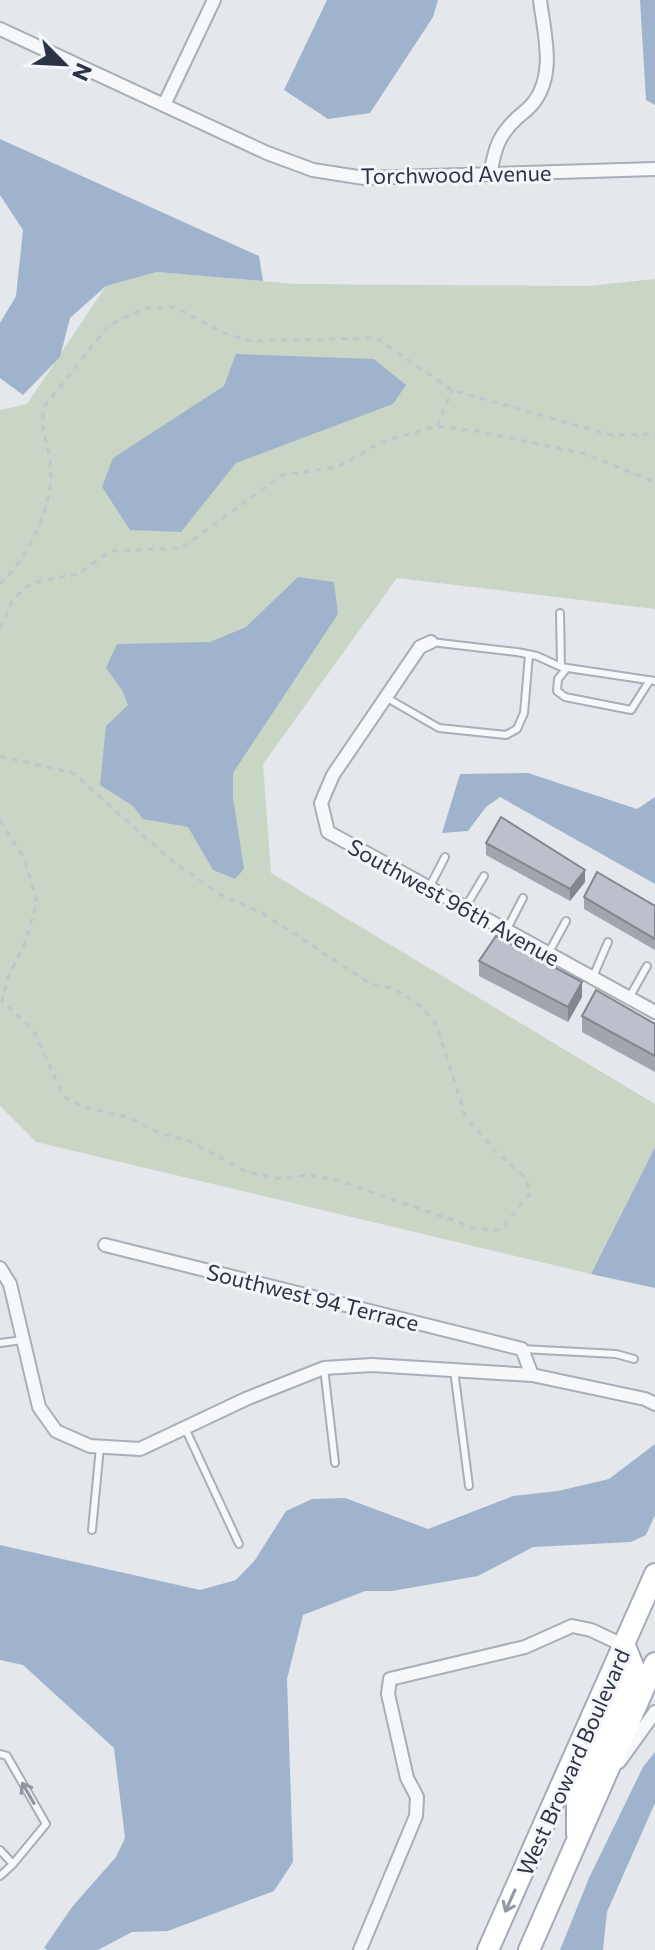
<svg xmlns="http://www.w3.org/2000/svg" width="655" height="1950" font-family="Commissioner,sans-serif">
	<rect width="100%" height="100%" fill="#e4e7ec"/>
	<path fill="#c9d6c5" d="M157,272L295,284L588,286L655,279V609L397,578L263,764L271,873L655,1104V1147L591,1274L36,1142L0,1106V410L27,404L106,286Z"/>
	<path fill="#9fb4cc" d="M327,0H438L433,17L370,113L328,119L284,90Z
		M640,0H655V105L646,100Z
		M0,139L259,256L263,281L157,272L106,286L70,318L60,357L23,395L0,378V323L16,296L23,230L0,195Z
		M236,354L374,359L406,385L393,404L236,463L181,532L130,530L102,487L113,458L224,386Z
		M298,577L334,582L338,614L233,773V797L244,869L235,879L213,870L188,827L143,819L133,806L100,785L106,726L128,705L122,690L106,668L117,644L210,642L246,627Z
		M528,773L637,809L655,797V884L500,797L486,807L468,831L442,833L460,774Z
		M655,1147V1288L591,1274Z
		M655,1444V1515L646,1535L631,1542L533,1547L478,1576L392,1591H365L303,1615L287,1679L293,1862L274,1891L168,1931L132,1932L98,1950H47L44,1948L72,1907L116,1857L125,1838L114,1748L23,1665L0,1660V1545L200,1590L236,1580L255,1560L286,1511L312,1499L345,1498L428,1529L513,1496L558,1491L609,1479Z
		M655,1752V1803L607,1912L603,1950H560L589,1878L643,1767Z"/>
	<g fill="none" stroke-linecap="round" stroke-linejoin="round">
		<g stroke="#a9aeb7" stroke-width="10">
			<path id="lane" d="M560,613L561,667
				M431,642L517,652L537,656L561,667L655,681
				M567,668L558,679L557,691L565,697L631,710L650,680
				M387,698L439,728L506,735L517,729L524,713L529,655
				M429,888L445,857
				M465,908L484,876
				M506,931L523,898
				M548,954L566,921
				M592,979L608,942
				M629,998L647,966
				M0,1343L23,1340
				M522,1349L616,1354L634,1359
				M324,1368L335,1463
				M454,1370L469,1486
				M185,1428L239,1544
				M92,1530L100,1447
				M0,1754L7,1756L46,1824L13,1864L0,1876
				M0,1850L13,1864"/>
		</g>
		<g stroke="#a9aeb7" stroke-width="16">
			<path id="street" d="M0,29L267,153L313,170L364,178L655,169
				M164,105L214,0
				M490,174C495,150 497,137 516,119C521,114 529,109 534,102C556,73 544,33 540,0
				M431,642L420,647L333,775L321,803L328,832L655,1012
				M105,1245L522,1349L532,1375
				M0,1268L10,1284L39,1407L56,1431L90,1446L140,1449L248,1398L324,1368L372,1365L532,1375L645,1399L655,1404
				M619,1762L655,1712
				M360,1950L416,1816L417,1797L407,1778L388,1694L390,1679L525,1647L572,1626L591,1630L625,1646"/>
		</g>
		<g stroke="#a3abb8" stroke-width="24">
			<path id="primary" d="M577,1834V1799L634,1668L625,1646
				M488,1950L655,1574
				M529,1950L655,1663"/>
		</g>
		<path stroke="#c2c5cb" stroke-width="3" stroke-dasharray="6 6" stroke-linecap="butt" d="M437,426L452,390
			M0,584C30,555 56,503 50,460C47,441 39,425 45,406L109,325L145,308L175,307L221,332L250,341L376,338L452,390L611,435L655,434
			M0,628L13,600L26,587L40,581L78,574L111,551L182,548L282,475L338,467L381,442L437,426L483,432L585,454L655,482
			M0,756L73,773L171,860L221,895L262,913L371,984L395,989L420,1006L436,1024L466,1118L496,1152L526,1178L530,1194L500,1230L478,1229L337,1180L307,1175L281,1179L247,1172L189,1141L162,1134L127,1117L84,1107L63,1096L34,1031L2,1001L8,977L23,948L37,903L25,860L0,820"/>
		<use href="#lane" stroke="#f7f8fa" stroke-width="6"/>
		<use href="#street" stroke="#f7f8fa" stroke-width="12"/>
		<use href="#primary" stroke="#fff" stroke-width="20"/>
	</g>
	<path fill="#a1a5ae" d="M486,843L585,882L570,901L486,855Z
		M584,897L655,906V950L584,909Z
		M479,961L582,997L568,1022L479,976Z
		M582,1016L655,1024V1072L582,1032Z"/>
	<path fill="#83868d" d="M585,870V882L570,901V889Z
		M582,982V997L568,1022V1007Z"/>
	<path fill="#bbc0ca" stroke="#83868d" stroke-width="2" d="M501,817L585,870L570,889L486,843Z
		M597,872L655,906V939L584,897Z
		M496,936L582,982L568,1007L479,961Z
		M596,990L655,1024V1056L582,1016Z"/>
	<defs><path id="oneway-shaft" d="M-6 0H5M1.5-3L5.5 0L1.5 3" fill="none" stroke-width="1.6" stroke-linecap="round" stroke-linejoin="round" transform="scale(2)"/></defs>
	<use stroke="#9196a0" href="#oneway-shaft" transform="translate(28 1793) rotate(-120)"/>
	<use stroke="#959aa2" href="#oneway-shaft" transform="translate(510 1901) rotate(114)"/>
	<g text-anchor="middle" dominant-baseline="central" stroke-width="6" stroke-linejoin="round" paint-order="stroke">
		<g font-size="22" fill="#2b3445" stroke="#f4f6f9">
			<text transform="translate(456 174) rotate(-1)">Torchwood Avenue</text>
			<text transform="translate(454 902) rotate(29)">Southwest 96th Avenue</text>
			<text transform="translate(313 1297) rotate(14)">Southwest 94 Terrace</text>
			<text transform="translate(573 1762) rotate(-66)">West Broward Boulevard</text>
		</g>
	</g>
	<g transform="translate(64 64) rotate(114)" stroke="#f4f6f9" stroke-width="6" paint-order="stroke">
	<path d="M0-6L14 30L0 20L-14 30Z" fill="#2b3445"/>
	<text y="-12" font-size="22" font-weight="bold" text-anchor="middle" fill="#2b3445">N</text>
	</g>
</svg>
